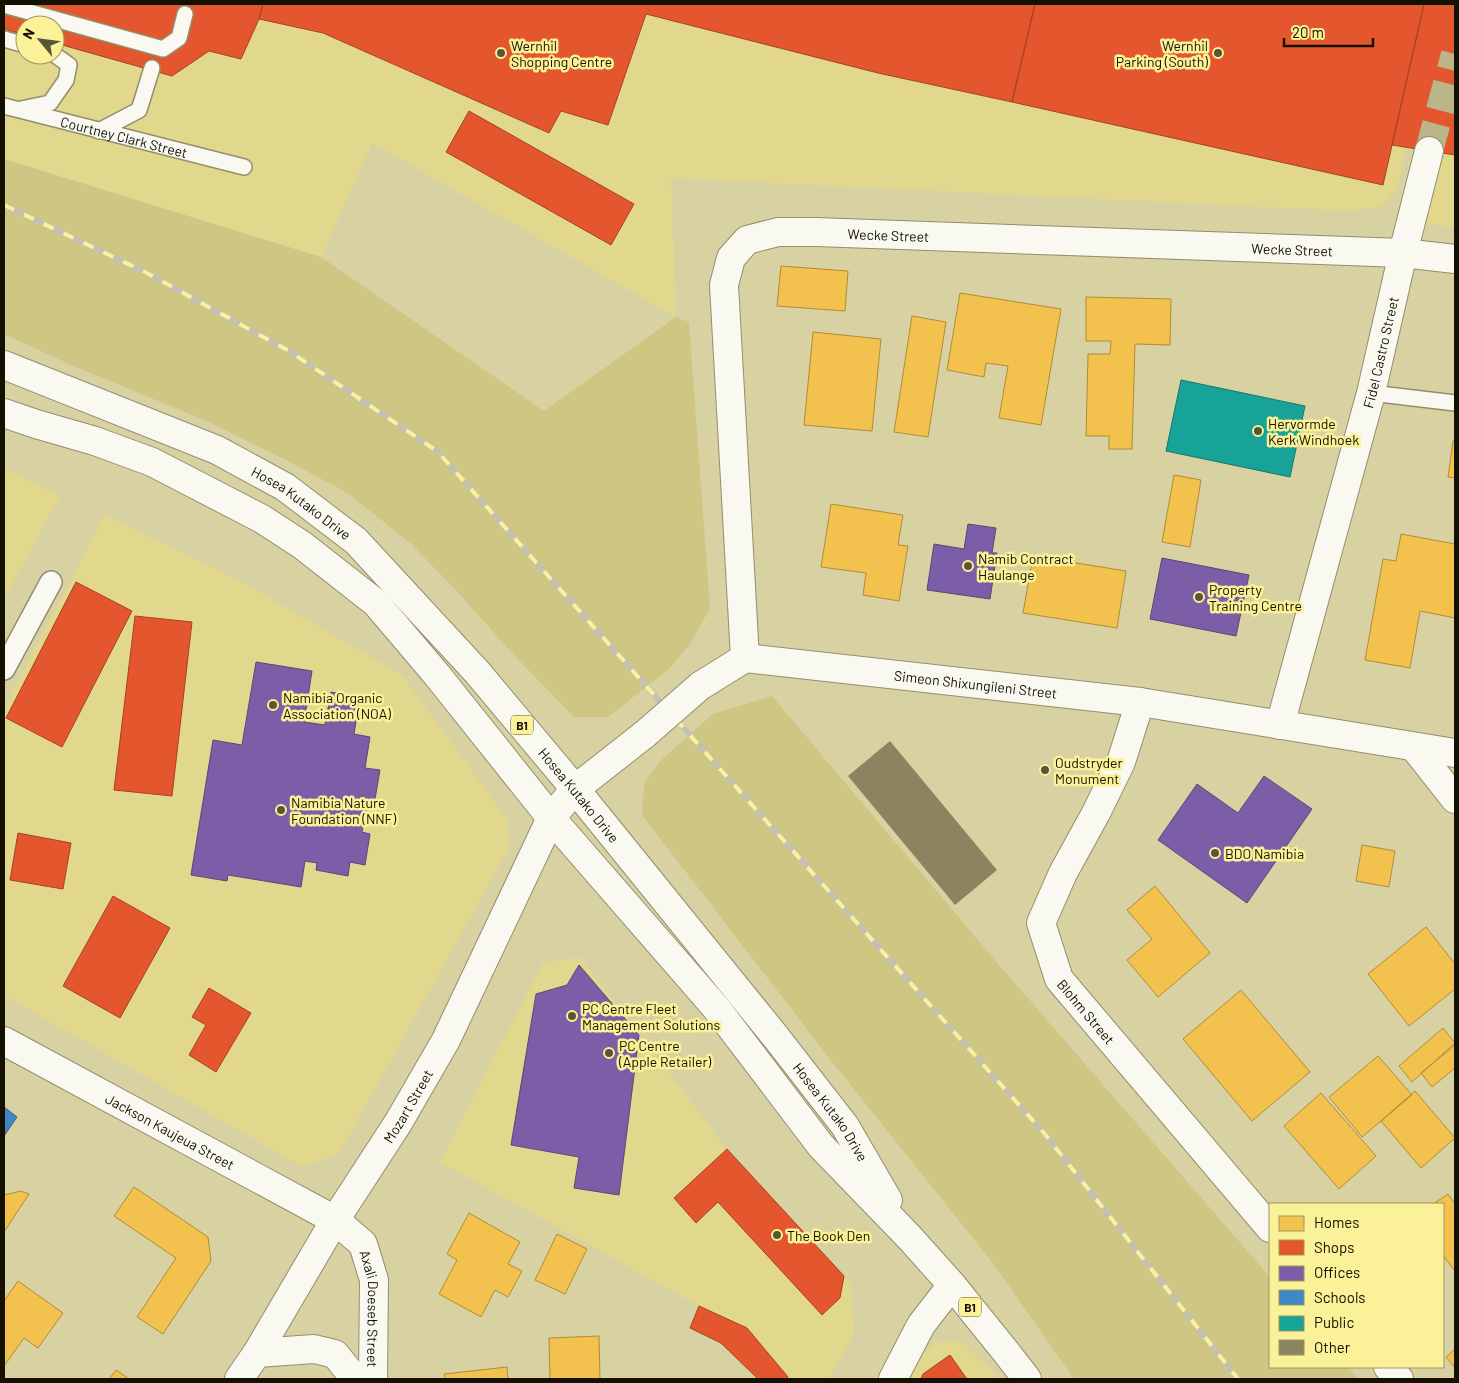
<svg xmlns="http://www.w3.org/2000/svg" width="1459" height="1383" font-family="Barlow,sans-serif">
	<rect width="100%" height="100%" fill="#d8d2a2"/>
	<path fill="#e1d88d" fill-rule="evenodd" d="M4,4H1441L1397,188L1381,207L1350,211L671,178L676,317L372,143L321,257L4,159ZM25,25H55V55H25Z
		M1455,54V227L1411,222L1429,151Z
		M4,468L60,496L4,599Z
		M105,515L237,579L402,675L508,820L509,848L339,1153L302,1167L4,995V708Z
		M580,957L727,1149L851,1284L854,1334L829,1379H791L747,1328L699,1306L440,1162L543,963Z
		M936,1342H962L993,1371L999,1379H909L916,1361Z"/>
	<path fill="#cfc684" d="M4,159L321,257L544,411L676,317L689,322L710,608L691,643L669,669L608,717H574L512,653L454,588L410,543L349,494L290,462L209,422L71,365L4,334Z
		M772,696L994,959L1270,1277V1367H1348L1359,1379H1074L995,1266L833,1063L642,815L644,783L663,758L713,714Z"/>
	<path fill="#f2c14e" stroke="#af8c37" d="M781,266L848,271L845,311L777,306Z
		M960,293L1061,309L1041,425L999,418L1008,366L986,363L984,377L947,370Z
		M1086,297L1171,299L1170,345L1135,344L1132,449H1109V436H1086L1088,354H1110L1111,341H1086Z
		M912,316L946,322L928,437L894,432Z
		M813,332L881,339L872,431L804,425Z
		M1453,441H1455V478L1448,477Z
		M1174,475L1201,480L1190,547L1162,542Z
		M831,504L903,515L898,545L908,546L899,601L863,595L866,573L821,567Z
		M1401,534L1455,544V618L1420,611L1410,668L1365,660L1383,559L1396,561Z
		M1033,556L1126,571L1117,628L1023,613Z
		M1362,845L1395,851L1389,887L1356,881Z
		M1155,886L1210,953L1158,997L1127,960L1152,939L1127,910Z
		M1426,927L1455,964V989L1409,1026L1368,974Z
		M1241,990L1310,1072L1252,1121L1183,1039Z
		M1443,1028L1455,1043L1412,1082L1399,1066Z
		M1455,1045V1068L1432,1087L1421,1073Z
		M1378,1056L1412,1095L1362,1137L1329,1097Z
		M1415,1091L1455,1138L1421,1168L1381,1121Z
		M1321,1093L1376,1156L1339,1189L1284,1126Z
		M134,1187L208,1237L211,1261L163,1334L137,1317L176,1258L114,1216Z
		M21,1191L29,1194L4,1232V1195Z
		M1448,1194L1455,1204V1269L1454,1270L1443,1255V1204H1433Z
		M469,1213L520,1242L508,1264L522,1271L508,1297L495,1290L481,1317L439,1294L457,1260L447,1254Z
		M557,1234L587,1249L565,1294L535,1280Z
		M18,1281L63,1313L38,1348L24,1338L4,1366V1301Z
		M599,1336L600,1379H550L549,1338Z
		M1455,1349V1368L1446,1357Z
		M507,1367L508,1379H445L444,1374Z
		M116,1370L129,1379H109Z"/>
	<path fill="#e4572e" stroke="#a64220" d="M4,4H263L259,19L241,59L209,51L172,76L55,43V25H25V35L4,29Z
		M263,4H1035L1012,102L878,73L646,14L608,125L561,111L549,133L323,33L259,19Z
		M1035,4H1424L1383,185L1012,102Z
		M1424,4H1455V155L1392,145Z
		M469,111L634,204L611,245L446,152Z
		M76,582L132,611L62,747L6,718Z
		M135,616L192,622L172,796L114,790Z
		M18,833L71,843L63,889L10,880Z
		M113,896L170,928L120,1018L63,986Z
		M209,988L251,1013L216,1072L189,1055L206,1025L192,1017Z
		M727,1149L844,1276L840,1298L822,1315L718,1202L696,1223L674,1198Z
		M699,1306L747,1328L788,1377L786,1379H758L721,1343L690,1328Z
		M950,1355L967,1379H921L923,1374Z"/>
	<path fill="#7b5ea7" stroke="#5c4775" d="M968,524L996,528L992,553H997L990,599L927,590L934,544L964,549Z
		M1162,558L1249,575L1236,636L1150,619Z
		M256,662L312,671L304,722L325,725L331,692L360,697L354,734L370,737L365,768L380,770L374,805L367,804L362,832L370,834L365,865L350,862L348,876L316,870L317,863L305,861L301,887L228,875L227,881L191,875L213,740L242,745Z
		M1264,776L1312,809L1247,903L1158,840L1197,784L1238,813Z
		M579,965L639,1035L619,1195L574,1188L579,1157L511,1145L536,994L567,985Z"/>
	<path fill="#3f88c5" stroke="#32648a" d="M4,1107L17,1117L4,1136Z"/>
	<path fill="#17a398" stroke="#16776a" d="M1181,380L1305,406L1290,477L1166,451Z"/>
	<path fill="#8c8361" d="M890,741L997,870L955,905L848,776Z"/>
	<g fill="none" stroke-linecap="round" stroke-linejoin="round">
		<path stroke="#bbb58a" stroke-width="28" stroke-dasharray="28 14" stroke-linecap="butt" d="M1429,151L1455,54"/>
		<g stroke="#938e6c" stroke-width="18">
			<g id="service">
				<path d="M4,5L163,49L179,38L185,14"/>
				<path d="M4,39L25,45"/>
				<path id="s1" d="M4,106L244,167"/>
				<path d="M21,109L50,103L66,80L69,65L55,55"/>
				<path d="M99,131L139,110L152,68"/>
				<path d="M1371,393L1455,403"/>
			</g>
		</g>
		<g stroke="#938e6c" stroke-width="24">
			<path id="pedestrian" d="M4,669L51,582"/>
		</g>
		<g stroke="#938e6c" stroke-width="30">
			<g id="minor">
				<path id="s2" d="M745,658L724,285L731,258L747,240L778,232H816L1403,253L1455,259"/>
				<path id="s3" d="M1140,702L1121,762L1096,813L1063,873L1041,923L1059,979L1270,1228"/>
				<path d="M1414,747L1455,799"/>
				<path id="s4" d="M4,1041L335,1220L363,1244L374,1280L373,1379"/>
				<path d="M257,1353L314,1349L335,1354L355,1379"/>
				<path d="M1388,1367L1399,1379"/>
				<path id="s5" d="M239,1379L257,1353L335,1220L398,1123L446,1040L551,818"/>
				<path d="M893,1379L921,1325L952,1285"/>
			</g>
		</g>
		<g stroke="#938e6c" stroke-width="30">
			<g id="tertiary">
				<path id="s6" d="M700,686L745,658L1140,702L1455,753"/>
				<path id="s7" d="M1280,725L1371,393L1403,253L1429,151"/>
				<path d="M551,818L575,789L645,734"/>
			</g>
		</g>
		<g stroke="#938e6c" stroke-width="30">
			<g id="primary">
				<path id="s8" d="M4,365L217,450L285,487L356,541L477,672L575,789L775,1036L845,1126L888,1200"/>
				<path d="M4,413L36,424L95,441L152,462L262,519L302,545L376,603L437,675L551,818L717,1009L821,1146L910,1238L952,1285L1006,1352L1027,1379"/>
			</g>
		</g>
		<use href="#service" stroke="#f9f8f1" stroke-width="15"/>
		<use href="#pedestrian" stroke="#f9f8f1" stroke-width="21"/>
		<use href="#minor" stroke="#f9f8f1" stroke-width="28"/>
		<use href="#tertiary" stroke="#f9f8f1" stroke-width="28"/>
		<use href="#primary" stroke="#f9f8f1" stroke-width="28"/>
		<g stroke="#c3c1b5" stroke-width="5.5">
			<path id="rail" d="M4,205L145,272L289,351L437,451L1044,1133L1238,1379"/>
		</g>
		<use href="#rail" stroke="#fbf198" stroke-width="4" stroke-dasharray="11" stroke-linecap="butt"/>
		<g stroke="#938e6c" stroke-width="30" stroke-linecap="butt">
			<path id="tertiary-bridge" d="M645,734L700,686"/>
		</g>
		<use href="#tertiary-bridge" stroke="#f9f8f1" stroke-width="28"/>
	</g>
	<g fill="#595539" stroke="#fbf198" stroke-width="2">
		<circle cx="501" cy="53" r="5"/>
		<circle cx="1218" cy="53" r="5"/>
		<circle cx="1258" cy="431" r="5"/>
		<circle cx="968" cy="566" r="5"/>
		<circle cx="1199" cy="597" r="5"/>
		<circle cx="273" cy="705" r="5"/>
		<circle cx="1045" cy="770" r="5"/>
		<circle cx="281" cy="810" r="5"/>
		<circle cx="1215" cy="853" r="5"/>
		<circle cx="572" cy="1016" r="5"/>
		<circle cx="609" cy="1053" r="5"/>
		<circle cx="777" cy="1235" r="5"/>
	</g>
	<g text-anchor="middle" dominant-baseline="central" stroke-width="5" stroke-linejoin="round" paint-order="stroke">
		<g fill="#fbf198" stroke="#59542e" stroke-width="1">
			<rect x="511" y="715.5" width="22" height="19" rx="4"/>
			<rect x="959" y="1297.5" width="22" height="19" rx="4"/>
		</g>
		<g font-size="12" font-weight="bold" fill="#141100">
			<text x="522" y="725">B1</text>
			<text x="970" y="1307">B1</text>
		</g>
		<g font-size="14" fill="#141100" stroke="#fbf198" text-anchor="start">
			<text x="511" y="45">Wernhil<tspan x="511" dy="16">Shopping Centre</tspan></text>
			<text x="1208" y="45" text-anchor="end">Wernhil<tspan x="1208" dy="16">Parking (South)</tspan></text>
			<text x="1268" y="423">Hervormde<tspan x="1268" dy="16">Kerk Windhoek</tspan></text>
			<text x="978" y="558">Namib Contract<tspan x="978" dy="16">Haulange</tspan></text>
			<text x="1209" y="589">Property<tspan x="1209" dy="16">Training Centre</tspan></text>
			<text x="283" y="697">Namibia Organic<tspan x="283" dy="16">Association (NOA)</tspan></text>
			<text x="1055" y="762">Oudstryder<tspan x="1055" dy="16">Monument</tspan></text>
			<text x="291" y="802">Namibia Nature<tspan x="291" dy="16">Foundation (NNF)</tspan></text>
			<text x="1225" y="853">BDO Namibia</text>
			<text x="582" y="1008">PC Centre Fleet<tspan x="582" dy="16">Management Solutions</tspan></text>
			<text x="619" y="1045">PC Centre<tspan x="619" dy="16">(Apple Retailer)</tspan></text>
			<text x="787" y="1235">The Book Den</text>
		</g>
		<g font-size="14" fill="#141100" stroke="#fbf198">
			<text stroke="none"><textPath href="#s1" startOffset="124">Courtney Clark Street</textPath></text>
			<text stroke="none"><textPath href="#s2" startOffset="568">Wecke Street</textPath></text>
			<text stroke="none"><textPath href="#s2" startOffset="972">Wecke Street</textPath></text>
			<text stroke="none"><textPath href="#s7" startOffset="386">Fidel Castro Street</textPath></text>
			<text stroke="none"><textPath href="#s8" startOffset="329">Hosea Kutako Drive</textPath></text>
			<text stroke="none"><textPath href="#s6" startOffset="285">Simeon Shixungileni Street</textPath></text>
			<text stroke="none"><textPath href="#s8" startOffset="734">Hosea Kutako Drive</textPath></text>
			<text stroke="none"><textPath href="#s3" startOffset="344">Blohm Street</textPath></text>
			<text stroke="none"><textPath href="#s5" startOffset="321">Mozart Street</textPath></text>
			<text stroke="none"><textPath href="#s8" startOffset="1139">Hosea Kutako Drive</textPath></text>
			<text stroke="none"><textPath href="#s4" startOffset="189">Jackson Kaujeua Street</textPath></text>
			<text stroke="none"><textPath href="#s4" startOffset="479">Axali Doeseb Street</textPath></text>
		</g>
	</g>
	<rect width="1459" height="1383" fill="none" stroke="#141100" stroke-width="10"/>
	<rect x="1269" y="1203" width="175" height="165" fill="#fbf198" stroke="#9f975b"/>
	<rect x="1279" y="1216" width="25" height="15" fill="#f2c14e" stroke="#9f975b"/>
	<text x="1314" y="1228" font-size="15" fill="#141100">Homes</text>
	<rect x="1279" y="1240" width="25" height="15" fill="#e4572e" stroke="#9f975b"/>
	<text x="1314" y="1253" font-size="15" fill="#141100">Shops</text>
	<rect x="1279" y="1266" width="25" height="15" fill="#7b5ea7" stroke="#9f975b"/>
	<text x="1314" y="1278" font-size="15" fill="#141100">Offices</text>
	<rect x="1279" y="1290" width="25" height="15" fill="#3f88c5" stroke="#9f975b"/>
	<text x="1314" y="1303" font-size="15" fill="#141100">Schools</text>
	<rect x="1279" y="1316" width="25" height="15" fill="#17a398" stroke="#9f975b"/>
	<text x="1314" y="1328" font-size="15" fill="#141100">Public</text>
	<rect x="1279" y="1340" width="25" height="15" fill="#8c8361" stroke="#9f975b"/>
	<text x="1314" y="1353" font-size="15" fill="#141100">Other</text>
	<g transform="translate(40 40) rotate(299)"><circle r="24" fill="#fbf198" stroke="#9f975b"/>
	<path d="M0-4L9 19L0 12L-9 19Z" fill="#595539"/>
	<text y="-8" font-size="14" font-weight="bold" text-anchor="middle" fill="#141100">N</text>
	</g>
	<path d="M1284 38v8h89v-8" fill="none" stroke="#141100" stroke-width="2.5"/>
	<text x="1292" y="38" font-size="15" fill="#141100" stroke="#fbf198" stroke-width="4" paint-order="stroke">20 m</text>
</svg>
